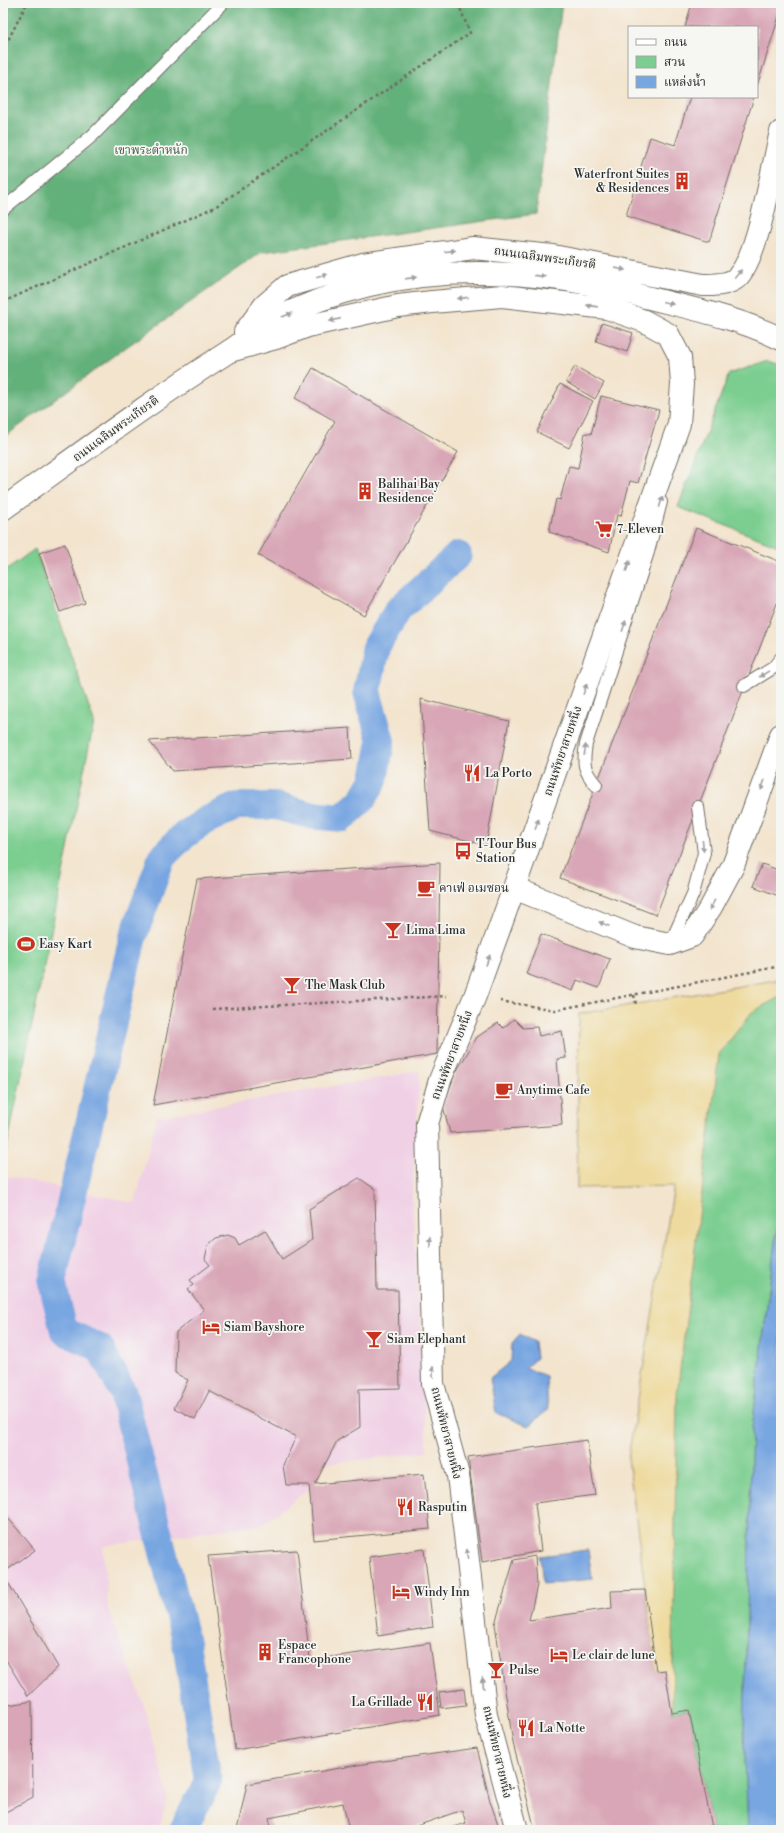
<svg xmlns="http://www.w3.org/2000/svg" width="784" height="1833" font-family="'Libre Bodoni','Noto Serif Thai',serif">
	<rect width="100%" height="100%" fill="#f6f6f2"/>
	<filter id="ink" filterUnits="userSpaceOnUse"><feTurbulence type="fractalNoise" baseFrequency=".025" numOctaves="2"/><feDisplacementMap in="SourceGraphic" scale="8" xChannelSelector="R" yChannelSelector="G"/><feConvolveMatrix kernelMatrix="1 2 1 2 8 2 1 2 1" color-interpolation-filters="sRGB"/></filter>
	<filter id="wash" filterUnits="userSpaceOnUse"><feTurbulence type="fractalNoise" baseFrequency=".012" numOctaves="4" result="noise"/><feDisplacementMap in="SourceGraphic" scale="16" xChannelSelector="R" yChannelSelector="G"/><feGaussianBlur stdDeviation="0.9" result="paint"/><feColorMatrix in="noise" values="0 0 0 0 0 0 0 0 0 0 0 0 0 0 0 0 0 1.4 0 .05"/><feComposite in="paint" operator="in"/></filter>
	<g filter="url(#wash)">
		<rect width="100%" height="100%" fill="#f3e4ce"/>
		<path fill="#f0d0e5" d="M420,1071L412,1196L427,1452L325,1464L315,1484L263,1524L103,1546L108,1609L143,1702L168,1796L159,1830H3V1178L12,1177L135,1203L157,1117Z"/>
		<path fill="#7bce90" stroke="#537c5e" d="M768,361L781,365V547L678,507L729,374Z
			M35,549L94,722L3,1166V572Z
			M781,996V1210L775,1242L752,1429L744,1730L748,1830H705L712,1828L689,1710L672,1713L677,1394L719,1054L752,1012Z"/>
		<path fill="#64b17a" stroke="#486e52" d="M3,3H562L536,214L262,252L125,348L3,438Z"/>
		<path fill="#eeda9e" stroke="#8c8264" d="M781,979V996L752,1012L719,1054L677,1394L672,1713L656,1671L628,1458L674,1186L577,1188L579,1014Z"/>
		<path fill="#78a6e1" stroke="#526886" d="M781,1210V1830H748L744,1730L752,1429L775,1242Z
			M520,1334L534,1342L536,1358L525,1368L546,1376L548,1410L528,1426L496,1413L490,1378L511,1361L512,1343Z
			M588,1550L592,1579L543,1584L540,1556Z"/>
		<g fill="none" stroke-linecap="round" stroke-linejoin="round">
			<path stroke="#78a6e1" stroke-width="28" d="M183,1830L208,1781L186,1643L123,1393L100,1348L64,1331L52,1282L133,937L162,857L183,836L207,820L237,806H276L310,815L342,818L362,800L374,780L381,741L367,692L376,647L398,610L458,555"/>
		</g>
		<g id="blocks">
			<path fill="#d8a6b6" d="M692,3H781V10L757,86V27H685Z
				M690,97H754L709,242L626,216L650,137L675,145Z
				M602,323L633,333L627,352L596,341Z
				M575,366L604,383L595,399L566,382Z
				M313,368L458,452L364,615L258,555L335,421L295,398Z
				M560,384L593,401L569,448L537,432Z
				M601,396L659,410L638,483L630,481L621,516L617,515L609,552L549,532L556,499L560,500L569,466L578,468L585,433L591,434Z
				M696,528L781,562V593L656,915L560,878Z
				M65,544L85,603L60,612L39,553Z
				M421,699L509,721L486,845L430,831Z
				M350,728L352,759L173,771L149,741Z
				M440,863L437,1054L153,1105L197,879Z
				M762,864L781,871V897L753,886Z
				M541,934L610,959L599,988L577,980L573,991L526,974Z
				M514,1019L523,1028L537,1027L539,1036L562,1031L566,1058L557,1059L562,1125L450,1133L443,1106L455,1074L477,1037L498,1023L503,1028Z
				M359,1178L375,1189L377,1290H398L400,1388L359,1389L360,1427L337,1441L315,1484L424,1474L430,1529L314,1540L309,1485H286L283,1465L296,1437L209,1391L195,1419L174,1408L188,1380L175,1373L176,1332L204,1310L188,1289L194,1285L190,1280L210,1265L205,1259L208,1245L216,1238L228,1235L235,1238L239,1245L265,1230L282,1259L312,1240L309,1209Z
				M587,1440L595,1495L535,1503L541,1551L482,1562L468,1457Z
				M3,1512L35,1550L3,1573Z
				M424,1549L433,1627L378,1636L369,1557Z
				M297,1550L310,1660L430,1643L440,1715L235,1750L208,1556Z
				M535,1556L537,1585L529,1620L612,1608L611,1591L645,1590L656,1671L665,1670L672,1713L689,1710L712,1828L705,1830H535L513,1743L495,1624L514,1560Z
				M3,1574L58,1667L28,1696L3,1655Z
				M464,1689L466,1705L441,1708L439,1692Z
				M32,1701L33,1797L4,1813L3,1706Z
				M477,1748L490,1801L500,1830H443L466,1823L462,1810L405,1830H349L343,1803L269,1818L272,1830H237L247,1784L369,1763Z"/>
		</g>
	</g>
	<g filter="url(#ink)">
		<use href="#blocks" fill-opacity="0" stroke="#716c64" stroke-width="1"/>
		<g fill="none" stroke-linecap="round" stroke-linejoin="round">
			<g stroke="#716c64" stroke-width="14">
				<path id="lane" d="M3,209L92,136L223,3
					M744,686L773,668L781,658
					M596,785C583,770 583,763 586,744L648,552L661,502
					M670,944L693,894L704,853L698,807"/>
			</g>
			<g stroke="#716c64" stroke-width="24">
				<path id="street" d="M230,351L276,338L308,326L398,306L432,302L502,296L607,308L644,321L668,334L680,357L682,384L679,424L514,888L475,996L440,1080L427,1124L433,1384L458,1475L486,1715L517,1830
					M514,888L635,937L670,944L692,936L711,907L733,866L781,735"/>
			</g>
			<g stroke="#716c64" stroke-width="24">
				<path id="secondary" d="M245,332L265,305L287,286L363,264L473,248L553,256L703,285C712,285 727,285 735,279C758,263 773,162 781,132
					M3,509C77,456 151,401 228,352C243,343 255,330 270,322C384,262 512,263 634,294C683,307 735,316 781,339"/>
			</g>
			<path stroke="#716c64" stroke-width="2.5" stroke-dasharray="3 3" stroke-linecap="butt" d="M3,50L27,3
				M3,302L215,207L470,33L458,3
				M634,995L636,1004
				M500,1001L555,1010L781,966
				M212,1009L447,996"/>
			<use href="#lane" stroke="#fff" stroke-width="12"/>
			<use href="#street" stroke="#fff" stroke-width="22"/>
			<use href="#secondary" stroke="#fff" stroke-width="22"/>
		</g>
		<defs><path id="oneway-solid" d="M-6-.8H1V-3.2L6.5 0L1 3.2V.8H-6Z"/></defs>
		<g fill="#a0a0a0">
			<use href="#oneway-solid" transform="translate(450 251) rotate(-7)"/>
			<use href="#oneway-solid" transform="translate(620 269) rotate(11)"/>
			<use href="#oneway-solid" transform="translate(738 274) rotate(-50)"/>
			<use href="#oneway-solid" transform="translate(322 276) rotate(-17)"/>
			<use href="#oneway-solid" transform="translate(540 276) rotate(6)"/>
			<use href="#oneway-solid" transform="translate(411 278) rotate(-8)"/>
			<use href="#oneway-solid" transform="translate(463 298) rotate(174)"/>
			<use href="#oneway-solid" transform="translate(668 303) rotate(14)"/>
			<use href="#oneway-solid" transform="translate(592 306) rotate(-172)"/>
			<use href="#oneway-solid" transform="translate(287 315) rotate(-23)"/>
			<use href="#oneway-solid" transform="translate(335 320) rotate(167)"/>
			<use href="#oneway-solid" transform="translate(661 502) rotate(-74)"/>
			<use href="#oneway-solid" transform="translate(628 566) rotate(-71)"/>
			<use href="#oneway-solid" transform="translate(624 626) rotate(-72)"/>
			<use href="#oneway-solid" transform="translate(764 674) rotate(148)"/>
			<use href="#oneway-solid" transform="translate(585 689) rotate(-71)"/>
			<use href="#oneway-solid" transform="translate(585 750) rotate(-82)"/>
			<use href="#oneway-solid" transform="translate(763 785) rotate(110)"/>
			<use href="#oneway-solid" transform="translate(537 824) rotate(-71)"/>
			<use href="#oneway-solid" transform="translate(703 846) rotate(84)"/>
			<use href="#oneway-solid" transform="translate(712 905) rotate(119)"/>
			<use href="#oneway-solid" transform="translate(604 924) rotate(-158)"/>
			<use href="#oneway-solid" transform="translate(488 960) rotate(-70)"/>
			<use href="#oneway-solid" transform="translate(430 1242) rotate(-91)"/>
			<use href="#oneway-solid" transform="translate(433 1372) rotate(-91)"/>
			<use href="#oneway-solid" transform="translate(467 1554) rotate(-97)"/>
			<use href="#oneway-solid" transform="translate(483 1683) rotate(-97)"/>
		</g>
	</g>
	<defs>
		<g id="building-bare" transform="scale(1.38)"><path d="M-4-6H4V6H1V3H-1V6H-4ZM-2.5-4.3h1.7v1.8h-1.7ZM.8-4.3h1.7v1.8H.8ZM-2.5-1h1.7V.8h-1.7ZM.8-1h1.7V.8H.8Z" fill="#c8321e" stroke="#f6f6f2" stroke-width="2.5" paint-order="stroke"/></g>
		<g id="supermarket-bare" transform="scale(1.38)"><path d="M-6-5.5h2.5l.6 2H6L4.5 2H-2.5L-4.4-4H-6ZM-1.5 3.2a1.3 1.3 0 1 0 .1 0ZM3 3.2a1.3 1.3 0 1 0 .1 0Z" fill="#c8321e" stroke="#f6f6f2" stroke-width="2.5" paint-order="stroke"/></g>
		<g id="restaurant-bare" transform="scale(1.38)"><path d="M-5-6h1v4h1v-4h1v4h1v-4h1v5L-1.5 .5V6h-2V.5L-5-1ZM5-6V6H3V1.5H1.5Q1.5-4 5-6Z" fill="#c8321e" stroke="#f6f6f2" stroke-width="2.5" paint-order="stroke"/></g>
		<g id="bus-bare" transform="scale(1.38)"><path d="M-5-6H5V4H4V6H2V4H-2V6H-4V4H-5ZM-3.5-4V0h7V-4ZM-3.5 1.2v1.5H-2V1.2ZM2 1.2v1.5H3.5V1.2Z" fill="#c8321e" stroke="#f6f6f2" stroke-width="2.5" paint-order="stroke"/></g>
		<g id="cafe-bare" transform="scale(1.38)"><path d="M-5.5-4.5H6V0H3Q3 3.5 0 3.5H-2.5Q-5.5 3.5-5.5 0ZM3-3.2v2h1.7v-2ZM-6 4.5H4V6H-6Z" fill="#c8321e" stroke="#f6f6f2" stroke-width="2.5" paint-order="stroke"/></g>
		<g id="bar-bare" transform="scale(1.38)"><path d="M-6-5H6L.8 .8V4.5H3.5V6h-7V4.5H-.8V.8Z" fill="#c8321e" stroke="#f6f6f2" stroke-width="2.5" paint-order="stroke"/></g>
		<g id="stadium-bare" transform="scale(1.38)"><path d="M0-5a6.5 5 0 1 0 0 10a6.5 5 0 1 0 0-10ZM-3.5-1.8h7v3.6h-7Z" fill="#c8321e" stroke="#f6f6f2" stroke-width="2.5" paint-order="stroke"/></g>
		<g id="hotel-bare" transform="scale(1.38)"><path d="M-6-4.5h1.5V1H6V5H4.5V3h-9V5H-6ZM-4 0a1.8 1.8 0 1 1 3.6 0ZM.5 0V-2.5h3Q6-2.5 6 0Z" fill="#c8321e" stroke="#f6f6f2" stroke-width="2.5" paint-order="stroke"/></g>
	</defs>
	<g fill-rule="evenodd">
		<use href="#building-bare" x="682" y="181"/>
		<use href="#building-bare" x="365" y="491"/>
		<use href="#supermarket-bare" x="604" y="529"/>
		<use href="#restaurant-bare" x="472" y="773"/>
		<use href="#bus-bare" x="463" y="851"/>
		<use href="#cafe-bare" x="426" y="888"/>
		<use href="#bar-bare" x="393" y="930"/>
		<use href="#stadium-bare" x="26" y="944"/>
		<use href="#bar-bare" x="292" y="985"/>
		<use href="#cafe-bare" x="504" y="1090"/>
		<use href="#hotel-bare" x="211" y="1327"/>
		<use href="#bar-bare" x="374" y="1339"/>
		<use href="#restaurant-bare" x="405" y="1507"/>
		<use href="#hotel-bare" x="401" y="1592"/>
		<use href="#building-bare" x="265" y="1652"/>
		<use href="#hotel-bare" x="559" y="1655"/>
		<use href="#bar-bare" x="496" y="1670"/>
		<use href="#restaurant-bare" x="425" y="1702"/>
		<use href="#restaurant-bare" x="526" y="1728"/>
	</g>
	<g text-anchor="middle" dominant-baseline="central" stroke-width="3.5" stroke-linejoin="round" paint-order="stroke">
		<g font-size="12" fill="#435c49" stroke="#f6f6f2">
			<text x="151" y="150">เขาพระตำหนัก</text>
		</g>
		<g font-size="12" fill="#2b2b2b" stroke="#f6f6f2" text-anchor="start">
			<text x="669" y="174" text-anchor="end">Waterfront Suites<tspan x="669" dy="14">&amp; Residences</tspan></text>
			<text x="378" y="484">Balihai Bay<tspan x="378" dy="14">Residence</tspan></text>
			<text x="617" y="529">7-Eleven</text>
			<text x="485" y="773">La Porto</text>
			<text x="476" y="844">T-Tour Bus<tspan x="476" dy="14">Station</tspan></text>
			<text x="439" y="888">คาเฟ่ อเมซอน</text>
			<text x="406" y="930">Lima Lima</text>
			<text x="39" y="944">Easy Kart</text>
			<text x="305" y="985">The Mask Club</text>
			<text x="517" y="1090">Anytime Cafe</text>
			<text x="224" y="1327">Siam Bayshore</text>
			<text x="387" y="1339">Siam Elephant</text>
			<text x="418" y="1507">Rasputin</text>
			<text x="414" y="1592">Windy Inn</text>
			<text x="278" y="1645">Espace<tspan x="278" dy="14">Francophone</tspan></text>
			<text x="572" y="1655">Le clair de lune</text>
			<text x="509" y="1670">Pulse</text>
			<text x="412" y="1702" text-anchor="end">La Grillade</text>
			<text x="539" y="1728">La Notte</text>
		</g>
		<g font-size="12" fill="#2b2b2b" stroke="#f6f6f2">
			<text transform="translate(545 258) rotate(8)">ถนนเฉลิมพระเกียรติ</text>
			<text transform="translate(116 429) rotate(-36)">ถนนเฉลิมพระเกียรติ</text>
			<text transform="translate(563 751) rotate(-71)">ถนนพัทยาสายหนึ่ง</text>
			<text transform="translate(452 1055) rotate(-69)">ถนนพัทยาสายหนึ่ง</text>
			<text transform="translate(446 1433) rotate(76)">ถนนพัทยาสายหนึ่ง</text>
			<text transform="translate(497 1752) rotate(77)">ถนนพัทยาสายหนึ่ง</text>
		</g>
	</g>
	<rect width="784" height="1833" fill="none" stroke="#f6f6f2" stroke-width="16"/>
	<rect x="628" y="26" width="130" height="72" fill="#f6f6f2" stroke="#a5a5a2"/>
	<rect x="636" y="39" width="20" height="6" fill="#ffffff" stroke="#a5a5a2"/>
	<text x="664" y="46" font-size="12" fill="#2b2b2b">ถนน</text>
	<rect x="636" y="56" width="20" height="12" fill="#7bce90" stroke="#a5a5a2"/>
	<text x="664" y="66" font-size="12" fill="#2b2b2b">สวน</text>
	<rect x="636" y="76" width="20" height="12" fill="#78a6e1" stroke="#a5a5a2"/>
	<text x="664" y="86" font-size="12" fill="#2b2b2b">แหล่งน้ำ</text>
</svg>
